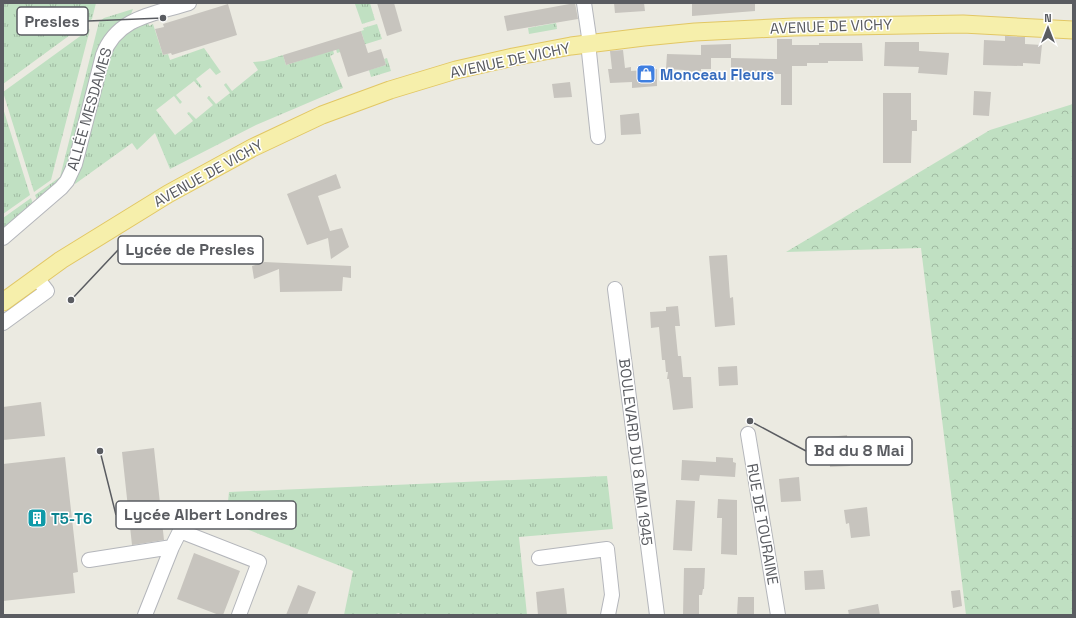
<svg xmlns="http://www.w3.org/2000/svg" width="1076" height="618" font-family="'Space Grotesk',sans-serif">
	<defs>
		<pattern id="grass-tufts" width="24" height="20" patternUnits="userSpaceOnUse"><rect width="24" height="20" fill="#c0e0c2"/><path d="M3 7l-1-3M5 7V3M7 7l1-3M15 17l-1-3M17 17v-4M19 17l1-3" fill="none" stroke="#9fb9a1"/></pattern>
		<pattern id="forest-crowns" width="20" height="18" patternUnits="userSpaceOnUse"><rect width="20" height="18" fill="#c0e0c2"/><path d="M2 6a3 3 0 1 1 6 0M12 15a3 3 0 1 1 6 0" fill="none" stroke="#9fb9a1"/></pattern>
	</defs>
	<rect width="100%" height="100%" fill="#ebeae1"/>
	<path fill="url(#grass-tufts)" d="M3,3H96L92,19L3,84Z
		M358,3H370L375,20L362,24L355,4Z
		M133,9L131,14L111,28L100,44L68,165C60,182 51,188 37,200L35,195L60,177L99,22L104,18Z
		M148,23L149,26L153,24L163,55L168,54L170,60L204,48L221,72L216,75L210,68L196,79L202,87L200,88L194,81L176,95L182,102L180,104L174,96L156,110L175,135L193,121L187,113L189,112L196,119L213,105L207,98L209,96L216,104L230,93L224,85L226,83L232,91L258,70L253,62L264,61L283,55L286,65L333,50L334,54L330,56L343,88L256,125L170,169L155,133L137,150L132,143L75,184L74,182L81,166L111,51L129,30Z
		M556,23L557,29L529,34L528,28Z
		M377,24L382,39L337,53L336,49L364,40L361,31L364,30L363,28Z
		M90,29L51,180L34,192L3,92Z
		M387,58L391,71L371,77L369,70L386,65L384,59Z
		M3,108L30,195L3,214Z
		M31,198L33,204L3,229V218Z
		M607,476L613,529L519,537L527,615H400L399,613L392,615H344L353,571L226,521L229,492Z"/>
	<path fill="url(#forest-crowns)" d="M1073,104V615H966L921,248L786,252L990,130Z"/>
	<path fill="#c7c4be" d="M377,3H394L402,31L387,36Z
		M575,3L578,19L507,31L504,16Z
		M614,3H644L645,11L615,13Z
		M692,3H755V11L692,16Z
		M228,4L237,35L172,55L171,53L163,55L155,29L164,27L163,24Z
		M361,31L368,53L381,49L386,65L348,77L339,49L286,65L283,55Z
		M1005,36L1025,37V44L1042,45L1040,64L1023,63V66L983,65L984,40L1005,41Z
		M777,39H792V45H819V43H862L863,61H828V63H807V66H792V105H781V74H742V73H731V58L777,59Z
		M885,42H919V51L949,53L947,75L918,73L919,67L884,66Z
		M731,44V58H711V69H701V71L684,72V70L666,69L667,54L701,55V45Z
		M623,50L625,68L631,67V71L657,69V86L632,88V82L610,83L608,69H612L610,51Z
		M570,82L572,97L554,98L552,84Z
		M974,91L991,92L989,116L973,115Z
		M883,93H911V120H917V131H912L911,163H883Z
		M639,113L641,134L621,135L620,115Z
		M336,174L341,188L318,196L330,231L342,228L349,247L331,259L328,238L307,245L287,194Z
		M727,255L730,298L733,297L735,325L715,327L709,256Z
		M264,262L351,266V278L343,277L342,291L280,292L279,269L254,279L252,266Z
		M678,306L680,326H675L678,356H681L683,377H691L693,408L673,410L669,379H667L668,372H666L665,360H662L659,327L651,328L650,312L666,311V307Z
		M737,366L738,385L719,386L718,367Z
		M41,402L45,436L3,440V407Z
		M847,435L850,466L830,467L829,451H831L830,437Z
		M154,448L164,540L132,545L122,452Z
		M65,457L78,572L73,573L75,593L3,601V464Z
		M716,457L733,458V462L736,463L735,477L700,475L699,481L681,480L682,460L716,462Z
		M799,477L801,501L781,502L779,479Z
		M718,499L737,500V555L721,554L722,518H717Z
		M676,500L695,501L692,551L673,550Z
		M867,507L870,536L851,538L849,523L846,524L844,510Z
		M194,553L240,571L223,615H219L177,599Z
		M684,568H705L704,589H703L702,595H699V615H683Z
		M823,570L825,589L805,590L804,571Z
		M298,585L316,592L307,615H286Z
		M564,588L567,615H538L536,592Z
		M960,590L962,606L953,608L951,591Z
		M738,597H754V615H737Z
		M878,604L880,615H849L848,610Z"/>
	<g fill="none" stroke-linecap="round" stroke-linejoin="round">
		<g stroke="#b4b6bb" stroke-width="16">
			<path id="minor" d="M584,3L590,44L589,52L598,137
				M3,238L61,188L67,181L75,164L103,55C117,17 154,14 189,3
				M615,289L657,615
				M3,323L47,291L37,278
				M748,434L778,615
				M539,558L607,549L612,595L608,615
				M89,560L172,547
				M145,615L172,547L180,531L259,562L239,615"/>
		</g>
		<g stroke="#e2c764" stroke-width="19">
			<path id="major" d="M3,302L61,260L168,194L252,148L322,115L390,90L456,70L513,57L571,46L644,37L695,32L794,27L963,24L1073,30"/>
		</g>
		<use href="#minor" stroke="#fff" stroke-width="14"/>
		<use href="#major" stroke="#f6efab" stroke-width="17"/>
	</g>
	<defs>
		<g id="shop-square" transform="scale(1)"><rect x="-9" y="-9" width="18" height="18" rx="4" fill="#3f7fe0" stroke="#fff"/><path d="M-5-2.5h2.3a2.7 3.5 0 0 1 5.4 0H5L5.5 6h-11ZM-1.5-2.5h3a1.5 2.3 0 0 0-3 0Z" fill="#fff"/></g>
		<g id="building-square" transform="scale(1)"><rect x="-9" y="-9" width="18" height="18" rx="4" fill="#0f9aa8" stroke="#fff"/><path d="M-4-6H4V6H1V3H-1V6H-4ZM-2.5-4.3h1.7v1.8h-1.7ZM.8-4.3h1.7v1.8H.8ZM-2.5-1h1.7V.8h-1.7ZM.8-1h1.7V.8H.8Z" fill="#fff"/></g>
	</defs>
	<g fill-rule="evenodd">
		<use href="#shop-square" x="646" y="74"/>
		<use href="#building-square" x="37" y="518"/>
	</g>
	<g text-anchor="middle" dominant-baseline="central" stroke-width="3" stroke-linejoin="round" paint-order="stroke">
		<g font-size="15" fill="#5a5c61" stroke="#fff">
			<text transform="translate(831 26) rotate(-2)">AVENUE DE VICHY</text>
			<text transform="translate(510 60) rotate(-12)">AVENUE DE VICHY</text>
			<text transform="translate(89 109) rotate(-74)">ALLÉE MESDAMES</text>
			<text transform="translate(208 173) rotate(-29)">AVENUE DE VICHY</text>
			<text transform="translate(636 452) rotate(83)">BOULEVARD DU 8 MAI 1945</text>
			<text transform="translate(763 524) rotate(80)">RUE DE TOURAINE</text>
		</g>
		<g font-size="15" font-weight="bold" fill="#366cbe" stroke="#fff" text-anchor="start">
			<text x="660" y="74">Monceau Fleurs</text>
		</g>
		<g font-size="15" font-weight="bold" fill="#0d838f" stroke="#fff" text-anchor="start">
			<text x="51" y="518">T5-T6</text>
		</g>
	</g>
	<path fill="none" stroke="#5a5c61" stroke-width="1.5" d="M163 18L88 21M71 300L118 250M750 421L806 451M100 451L116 515"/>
	<g fill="#5a5c61" stroke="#fff" stroke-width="1.5">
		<circle cx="163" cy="18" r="4"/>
		<circle cx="71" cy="300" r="4"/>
		<circle cx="750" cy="421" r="4"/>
		<circle cx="100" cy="451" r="4"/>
	</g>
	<g fill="#fff" stroke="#5a5c61" stroke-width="1.5">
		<rect x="17" y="7" width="71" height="28" rx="4"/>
		<rect x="118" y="236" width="145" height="28" rx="4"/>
		<rect x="806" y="437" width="106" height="28" rx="4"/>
		<rect x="116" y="501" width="180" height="28" rx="4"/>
	</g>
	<g font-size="16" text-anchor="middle" font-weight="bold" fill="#5a5c61">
		<text x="52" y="27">Presles</text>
		<text x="190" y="255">Lycée de Presles</text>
		<text x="859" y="456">Bd du 8 Mai</text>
		<text x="206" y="520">Lycée Albert Londres</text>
	</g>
	<rect width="1076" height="618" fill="none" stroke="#5a5c61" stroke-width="8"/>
	<g transform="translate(1048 28)" stroke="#ffffff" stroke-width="3" paint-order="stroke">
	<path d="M0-3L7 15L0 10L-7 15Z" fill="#5a5c61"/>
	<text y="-6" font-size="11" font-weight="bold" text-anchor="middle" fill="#5a5c61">N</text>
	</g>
</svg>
